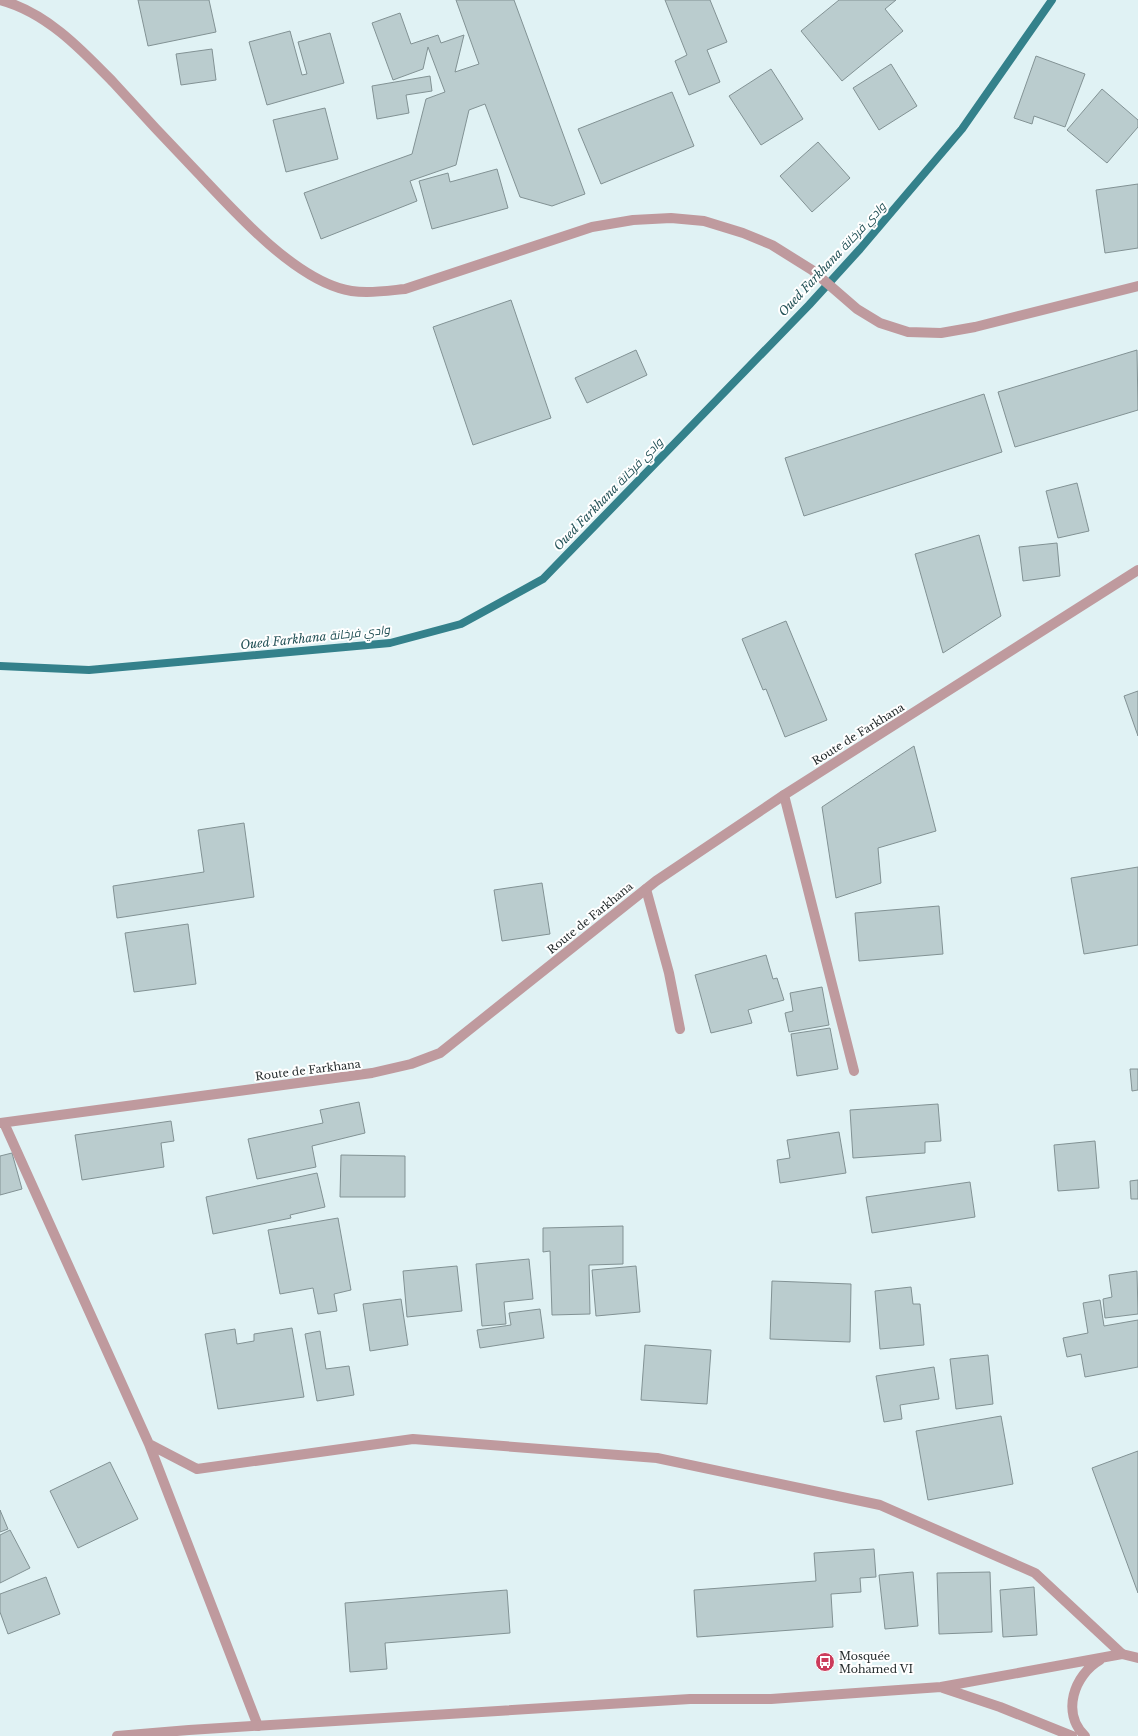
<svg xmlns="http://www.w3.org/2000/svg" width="1138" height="1736" font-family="'Libre Baskerville',Cairo,serif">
	<rect width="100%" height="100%" fill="#e0f2f4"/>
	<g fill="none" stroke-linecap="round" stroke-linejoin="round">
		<path stroke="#34818b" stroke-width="8" d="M0,666L89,670L390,643L461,624L543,579L809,305L860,249L962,129L1052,0"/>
	</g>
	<path fill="#baccce" stroke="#829294" d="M138,0H209L216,32L148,46Z
		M456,0H514L585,194L552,206L520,197L485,104L469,110L456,165L410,181L417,201L321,239L304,193L412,154L426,99L445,92L428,47L423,69L393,80L372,23L400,13L411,44L438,35L441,43L464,35L455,72L479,64Z
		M665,0H710L727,42L707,50L720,82L689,95L675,61L687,55Z
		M839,0H896L885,9L903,31L842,81L801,31Z
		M290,31L302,75L307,74L298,42L330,33L344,83L267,105L249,42Z
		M212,49L216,80L181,85L176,54Z
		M1036,56L1085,74L1065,127L1034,116L1032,124L1014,118Z
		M891,64L917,106L879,130L853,88Z
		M771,69L803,119L761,145L729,96Z
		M430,76L432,91L406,95L409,113L377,119L372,86Z
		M1102,89L1138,120V127L1107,163L1067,130Z
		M672,92L694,146L601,184L578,129Z
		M325,108L338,159L286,172L273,120Z
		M818,142L850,178L812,212L780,176Z
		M497,169L508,208L432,229L419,181L448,173L450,182Z
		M1138,184V248L1105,253L1096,190Z
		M511,300L551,418L473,445L433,327Z
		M636,350L647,375L587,403L575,378Z
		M1137,350L1138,410L1015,447L998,392Z
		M984,394L1002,452L804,516L785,458Z
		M1077,483L1089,531L1058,538L1046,491Z
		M979,535L1001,616L943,653L915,554Z
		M1057,543L1060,576L1023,581L1019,547Z
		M786,621L827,720L785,737L766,689L763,690L742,639Z
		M1138,691V736L1124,696Z
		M914,746L936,831L878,848L881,883L836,898L822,807Z
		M244,823L254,897L117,918L113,886L204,872L198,830Z
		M1138,867V945L1084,954L1071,878Z
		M542,883L550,934L502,941L494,890Z
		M939,906L943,954L859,961L855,913Z
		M188,924L196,984L134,992L125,933Z
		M766,955L773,979L777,978L784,1000L748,1010L752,1023L711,1033L695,975Z
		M822,987L829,1025L789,1032L785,1013L793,1011L790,993Z
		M830,1028L838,1069L797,1076L791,1034Z
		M1130,1069H1138V1090L1132,1091Z
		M359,1102L365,1133L312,1146L316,1167L257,1179L248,1139L323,1123L320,1110Z
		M938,1104L941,1141L925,1142V1153L853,1158L850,1110Z
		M171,1121L174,1141L161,1143L164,1167L82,1180L75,1135Z
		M839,1132L846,1173L780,1183L777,1160L790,1158L787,1140Z
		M1095,1141L1099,1188L1058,1191L1054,1145Z
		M12,1153L22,1189L0,1195V1156Z
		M341,1155L405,1156V1197H340Z
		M317,1173L325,1207L290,1215L291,1218L213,1234L206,1197Z
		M1138,1180V1199H1131L1130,1181Z
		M970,1182L975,1217L872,1233L866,1197Z
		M338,1218L351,1290L334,1294L337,1311L318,1314L313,1288L280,1294L268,1230Z
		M623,1226V1264L589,1265L590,1314L552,1315L550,1251L543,1252V1228Z
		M529,1259L533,1299L504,1302L506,1324L482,1326L476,1264Z
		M457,1266L462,1311L407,1317L403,1271Z
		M636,1266L640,1312L596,1316L592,1270Z
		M1137,1271L1138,1314L1105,1318L1103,1299L1112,1297L1109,1275Z
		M772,1281L851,1284L850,1342L770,1339Z
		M911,1287L913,1304H920L924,1345L880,1349L875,1291Z
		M401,1299L408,1345L370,1351L363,1304Z
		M1100,1300L1104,1326L1138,1320V1367L1085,1377L1081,1354L1067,1357L1063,1338L1088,1333L1083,1303Z
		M540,1309L544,1338L480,1348L477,1330L511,1325L509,1313Z
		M292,1328L304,1397L218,1409L205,1334L235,1329L237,1344L254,1341V1334Z
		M320,1331L326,1369L349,1366L354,1395L317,1401L305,1334Z
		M645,1345L711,1350L707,1404L641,1400Z
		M988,1355L993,1404L956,1409L950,1359Z
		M934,1367L939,1399L900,1405L902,1419L884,1422L876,1376Z
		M1001,1416L1013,1484L928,1500L916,1431Z
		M1138,1451V1593L1092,1468Z
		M110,1462L138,1519L78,1548L50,1491Z
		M0,1510L8,1529L0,1532Z
		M10,1530L30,1568L0,1583V1535Z
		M874,1549L876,1577L860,1578L861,1592L831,1594L833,1627L697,1637L694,1590L816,1581L814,1553Z
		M913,1572L918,1626L885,1629L879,1575Z
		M990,1572L992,1632L939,1634L937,1573Z
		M46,1577L60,1614L8,1634L0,1612V1594Z
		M1034,1587L1037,1635L1003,1637L1000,1590Z
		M507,1590L510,1633L385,1643L387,1669L350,1672L345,1603Z"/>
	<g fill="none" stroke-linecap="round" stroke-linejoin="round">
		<path stroke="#bf9a9e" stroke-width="10" d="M784,795L854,1071
			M646,889L669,973L680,1029"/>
		<path stroke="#bf9a9e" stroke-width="10" d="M0,0C46,12 81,49 113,82C141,113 169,143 198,173C234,211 288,272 339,288C359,295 384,291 405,289L592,227L633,220L671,218L704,221L743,233L772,245L812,270L857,309L880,323L908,332L941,333L975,327L1138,286
			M0,1123L372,1073L411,1064L440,1053L656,881L784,795L1138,570
			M4,1123L149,1444L258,1726
			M149,1444L197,1469L413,1439L657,1458L880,1505L1035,1573L1122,1654"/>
		<path stroke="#bf9a9e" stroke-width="10" d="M943,1688L1000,1707L1072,1736
			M117,1736L189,1730L690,1699H771L941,1687L1122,1654L1138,1658
			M1085,1736C1061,1713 1074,1675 1100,1660"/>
	</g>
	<defs>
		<g id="bus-disc" transform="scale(1)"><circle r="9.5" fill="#cb3b5a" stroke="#fff"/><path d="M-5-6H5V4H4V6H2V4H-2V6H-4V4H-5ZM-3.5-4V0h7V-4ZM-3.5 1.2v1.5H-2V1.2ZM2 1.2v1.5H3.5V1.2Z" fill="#fff"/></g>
	</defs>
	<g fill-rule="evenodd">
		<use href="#bus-disc" x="825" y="1662"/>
	</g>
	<g text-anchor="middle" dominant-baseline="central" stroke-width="4" stroke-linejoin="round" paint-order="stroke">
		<g font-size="11" fill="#252c2d" stroke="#fff">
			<text transform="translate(858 734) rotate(-32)">Route de Farkhana</text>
			<text transform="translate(590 918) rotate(-39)">Route de Farkhana</text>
			<text transform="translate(308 1070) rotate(-7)">Route de Farkhana</text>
		</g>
		<g font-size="11" fill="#252c2d" stroke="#fff" text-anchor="start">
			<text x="839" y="1656">Mosquée<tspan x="839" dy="13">Mohamed VI</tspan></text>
		</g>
		<g font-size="12" font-style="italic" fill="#255358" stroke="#fff">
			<text transform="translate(832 259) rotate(-47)">Oued Farkhana وادي فرخانة</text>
			<text transform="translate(608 494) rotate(-46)">Oued Farkhana وادي فرخانة</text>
			<text transform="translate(315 637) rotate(-6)">Oued Farkhana وادي فرخانة</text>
		</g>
	</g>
</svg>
